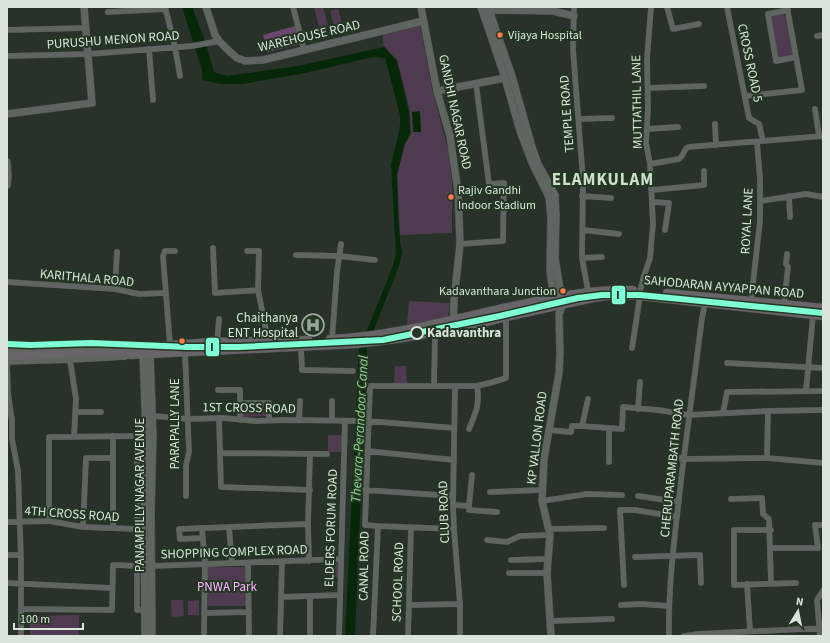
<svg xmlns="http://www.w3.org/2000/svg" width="830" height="643" font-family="'Source Sans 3',sans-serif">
	<rect width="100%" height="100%" fill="#293229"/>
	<path fill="#4f3b50" d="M314,7H323L328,25L319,27Z
		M338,9L342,24L334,26L330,11Z
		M783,13L786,17L793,56L778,58L771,19L772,15Z
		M420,25L432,88L449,154L453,194L452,211V233L400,235L397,175L405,145L411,134L410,111L397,60L384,46L382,34Z
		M409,301L450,303L448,317L407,325Z
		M395,366H406L407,383H394Z
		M243,404H268V416L243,417Z
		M328,435H343L342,452H328Z
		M329,563H337L338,565L339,577H330Z
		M208,567H246V606H208Z
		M171,600H183L184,616L172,617Z
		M199,600V615H188V601Z
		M79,615V636H30L29,616Z"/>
	<path fill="#6c476e" d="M295,26L300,44L268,52L263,35Z"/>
	<path fill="#062708" d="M182,7H192L205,41L214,72L227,76L298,66L384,47L397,61L409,112L410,134L404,145L397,175L398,210L400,241L402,252L399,266L367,347L355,636H345L359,347L365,335L393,266L396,253L391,164L398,136L400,125V115L385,58L373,57L305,73L243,84H220L202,80V70Z
		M420,111L421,132H413L412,112Z"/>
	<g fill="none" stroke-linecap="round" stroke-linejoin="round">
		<g stroke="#474e47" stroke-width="6">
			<path id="minor" d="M165,7L175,47L180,76
				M293,7L304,50
				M574,7L573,50L583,180L582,258L588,291
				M667,7L673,29L699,24
				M727,7L749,118L759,124L763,141
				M788,10L768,14L776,61L796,57
				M108,12L165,9
				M7,30L85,28
				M817,36L823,35
				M149,49L153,100
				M7,56L89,54L192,46L219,41
				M648,88L704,86
				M746,96L802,90L787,7
				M815,109L819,136
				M579,119L612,118
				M715,124L716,145
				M647,129L678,127
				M650,164L679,159C684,156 683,150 688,147L823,136
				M583,180L606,181
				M652,190L704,185V171
				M582,196L611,198
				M789,196L790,217
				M760,201L806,194L823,197
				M652,202L669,203L665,230
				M583,230L619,234
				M460,244L503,241L504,183L489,184L476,84
				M213,248L215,293L258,290
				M247,251H259L258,290L268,340
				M296,255L339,256L375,260
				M582,258L602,257
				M7,282L115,289L139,294L165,293
				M115,289L117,252
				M640,291L644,276L650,258L653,224L650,164L646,143L648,108L647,59L651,7
				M751,301L760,221V179L757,142
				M784,304L788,267L786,264L787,254
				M332,339L337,272L341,244
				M217,342L219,319
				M170,345L163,256L165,251H175
				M301,346L302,370L353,371
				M632,348L640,296
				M7,351L123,347L130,348
				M185,352L189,452L186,465V496
				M70,360L76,399L74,437
				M727,363L823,368
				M434,386L435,334
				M455,386L453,505L454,529L460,604V636
				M218,390H240V420
				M806,391L813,315
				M240,403H269V420
				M638,409L640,382
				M76,412H101
				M723,413L727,392L823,391
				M153,416L188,419L223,418L256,421L285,420L368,421L454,428
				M219,418L221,487L310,490
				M299,420L300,401
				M332,420V401
				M582,426L588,399
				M469,429C476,412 480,405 477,386
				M548,430L571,432L572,426H582L622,429L623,407L658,410L688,415L768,411L823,410
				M113,436V528
				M137,436V610H145
				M367,451L454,460
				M220,453L327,454
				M673,457L684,459L767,458L823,463
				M767,458L768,411
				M609,462V428
				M365,490L453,496
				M490,492L542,490
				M638,496L679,502
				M731,499L762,498L763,514L769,519L771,583
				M542,501L587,494L622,495
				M453,505L469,506V510L497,512
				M469,506L472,475
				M49,521V437L146,436
				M7,522L49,521L83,527L136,529
				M378,526L454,529
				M83,527L86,458H113
				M229,527L232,563
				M202,528L205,564L204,636
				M549,529L604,528
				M771,530H734V585L796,583
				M203,538L180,539L179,529L308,524
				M487,540L507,542L520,536L550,535
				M771,548H818L815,525H823
				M7,555H21
				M635,557L700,555L701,583
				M511,560L548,559
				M309,561L308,524L310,454
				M248,563L249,636
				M152,566L341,559
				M509,573H547
				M7,583L112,588
				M747,584L750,631
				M624,585L620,510H635L677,517
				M281,597L340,595
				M409,605L460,604
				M621,605L641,604L669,606
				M21,609L112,610L113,565L139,566
				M204,613L249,612
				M551,621L612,619
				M21,636V560L18,471L12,439V421L8,393L7,362L70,360L125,357L130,355
				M280,636L282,562
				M310,636V596
				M339,636L345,421
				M373,636L378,526L365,525L370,386H477L493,382L506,378V317
				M408,636L411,528
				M669,636C668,581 676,527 682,472C689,421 695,369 702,318L705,303
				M684,636L698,634L823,628
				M820,636L817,600L823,591"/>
		</g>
		<g stroke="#474e47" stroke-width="8">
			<path id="tertiary" d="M206,7L215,35L219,41L229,51L237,58L245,61L263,60L423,21
				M421,7L437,91L450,136L458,192L460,244L454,301L453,330
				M437,91L505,78
				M7,114L92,103L84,7
				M7,162L8,176L7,185
				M150,353L153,436L151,513L152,636
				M143,354L146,436L144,529L145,636
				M551,636L547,573L550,535L542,501L544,459L559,373L560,353L559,314L563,304"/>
		</g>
		<g stroke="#474e47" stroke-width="8">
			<path id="secondary" d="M481,7L505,78L520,131L533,165L549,197L551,217L550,271L555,306
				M488,7L512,76L532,147L538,164L555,195L556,216L555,258L561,295
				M486,10L553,11L574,16"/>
		</g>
		<g stroke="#474e47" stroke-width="9">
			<path id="primary" d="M667,293L823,308
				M330,339C397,336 462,316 527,303C563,295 597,289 633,290
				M124,352L130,348L212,342L308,340
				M7,356L124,352L130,355L356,344L397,339L473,326L506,317L593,298L615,295L640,296L823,316"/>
		</g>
		<use href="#minor" stroke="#5f655f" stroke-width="5.5"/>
		<use href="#tertiary" stroke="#5f655f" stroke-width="7"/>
		<use href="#secondary" stroke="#5f655f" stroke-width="7"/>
		<use href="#primary" stroke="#676567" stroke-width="8"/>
		<g stroke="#253625" stroke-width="9">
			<path id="metro-1" d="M7,344L31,345L91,343L188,347H239L383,340L500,316L578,298L602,295H640L823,313"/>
		</g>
		<use href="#metro-1" stroke="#7fffd4" stroke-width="6"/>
	</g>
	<defs>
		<g id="hospital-ring" transform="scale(1.15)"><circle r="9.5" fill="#253625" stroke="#9ca69c" stroke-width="1.5"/><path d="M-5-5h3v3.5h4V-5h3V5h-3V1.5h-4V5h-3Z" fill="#9ca69c"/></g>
	</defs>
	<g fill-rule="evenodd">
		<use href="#hospital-ring" x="313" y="325"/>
	</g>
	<g fill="#f77d43" stroke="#253625" stroke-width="1.5">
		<circle cx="500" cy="35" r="3.5"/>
		<circle cx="451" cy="197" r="3.5"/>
		<circle cx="563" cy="291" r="3.5"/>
		<circle cx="182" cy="341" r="3.5"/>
	</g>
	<circle fill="#253625" stroke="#dae4da" stroke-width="2" cx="417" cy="333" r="6"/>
	<g text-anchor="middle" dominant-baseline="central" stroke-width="4" stroke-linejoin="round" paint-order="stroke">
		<g font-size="12" fill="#dae4da" stroke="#253625" text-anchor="start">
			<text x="508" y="35">Vijaya Hospital</text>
			<text x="458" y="190">Rajiv Gandhi<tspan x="458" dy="15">Indoor Stadium</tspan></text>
			<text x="556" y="291" text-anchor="end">Kadavanthara Junction</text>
		</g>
		<g font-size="13" fill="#dae4da" stroke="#253625">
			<text transform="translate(309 36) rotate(-13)">WAREHOUSE ROAD</text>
			<text transform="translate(113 40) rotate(-4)">PURUSHU MENON ROAD</text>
			<text transform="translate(750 63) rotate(78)">CROSS ROAD 5</text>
			<text transform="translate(637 102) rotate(-91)">MUTTATHIL LANE</text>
			<text transform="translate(455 112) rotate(78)">GANDHI NAGAR ROAD</text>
			<text transform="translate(567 114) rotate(-94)">TEMPLE ROAD</text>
			<text transform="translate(747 221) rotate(-87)">ROYAL LANE</text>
			<text transform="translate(87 278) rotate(5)">KARITHALA ROAD</text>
			<text transform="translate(724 287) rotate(5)">SAHODARAN AYYAPPAN ROAD</text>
			<text transform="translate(249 408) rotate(1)">1ST CROSS ROAD</text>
			<text transform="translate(175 424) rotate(-90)">PARAPALLY LANE</text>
			<text transform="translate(537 438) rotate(-83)">KP VALLON ROAD</text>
			<text transform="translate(672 468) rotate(-84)">CHERUPARAMBATH ROAD</text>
			<text transform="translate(140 495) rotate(-90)">PANAMPILLY NAGAR AVENUE</text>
			<text transform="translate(444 512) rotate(-92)">CLUB ROAD</text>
			<text transform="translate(72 514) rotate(4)">4TH CROSS ROAD</text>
			<text transform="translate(331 528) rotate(-88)">ELDERS FORUM ROAD</text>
			<text transform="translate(234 552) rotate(-2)">SHOPPING COMPLEX ROAD</text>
			<text transform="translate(364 566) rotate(-89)">CANAL ROAD</text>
			<text transform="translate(398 582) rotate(-88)">SCHOOL ROAD</text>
		</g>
		<g font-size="13" fill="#dae4da" stroke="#253625" text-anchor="end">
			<text x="298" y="318">Chaithanya<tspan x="298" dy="15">ENT Hospital</tspan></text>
		</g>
		<g font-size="13" font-weight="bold" fill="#dae4da" stroke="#253625" text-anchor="start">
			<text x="427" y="333">Kadavanthra</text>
		</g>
		<g font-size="13" fill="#fab5fc" stroke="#253625">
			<text x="227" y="587">PNWA Park</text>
		</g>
		<g font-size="14" font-style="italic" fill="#8cd38d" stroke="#253625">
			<text transform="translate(360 429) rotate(-87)">Thevara-Perandoor Canal</text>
		</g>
		<g font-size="17" font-weight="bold" letter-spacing="1" fill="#cce1cb" stroke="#253625">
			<text x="603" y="180">ELAMKULAM</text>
		</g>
	</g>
	<g stroke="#253625" stroke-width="1.5">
		<rect x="611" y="285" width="15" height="20" rx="4" fill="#7fffd4"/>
		<rect x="205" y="337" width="15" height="20" rx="4" fill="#7fffd4"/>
	</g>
	<g font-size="11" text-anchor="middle" font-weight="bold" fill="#111">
		<text x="618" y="299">I</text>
		<text x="212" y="351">I</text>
	</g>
	<rect width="830" height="643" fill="none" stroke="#dae4da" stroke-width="16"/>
	<g transform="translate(798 611) rotate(10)" stroke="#253625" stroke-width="3" paint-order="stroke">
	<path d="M0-3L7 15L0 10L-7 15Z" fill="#dae4da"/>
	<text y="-6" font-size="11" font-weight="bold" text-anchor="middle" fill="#dae4da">N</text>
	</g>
	<path d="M14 623v6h69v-6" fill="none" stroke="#dae4da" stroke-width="2"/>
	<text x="20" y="623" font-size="12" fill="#dae4da" stroke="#253625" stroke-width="3" paint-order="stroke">100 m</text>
</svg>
